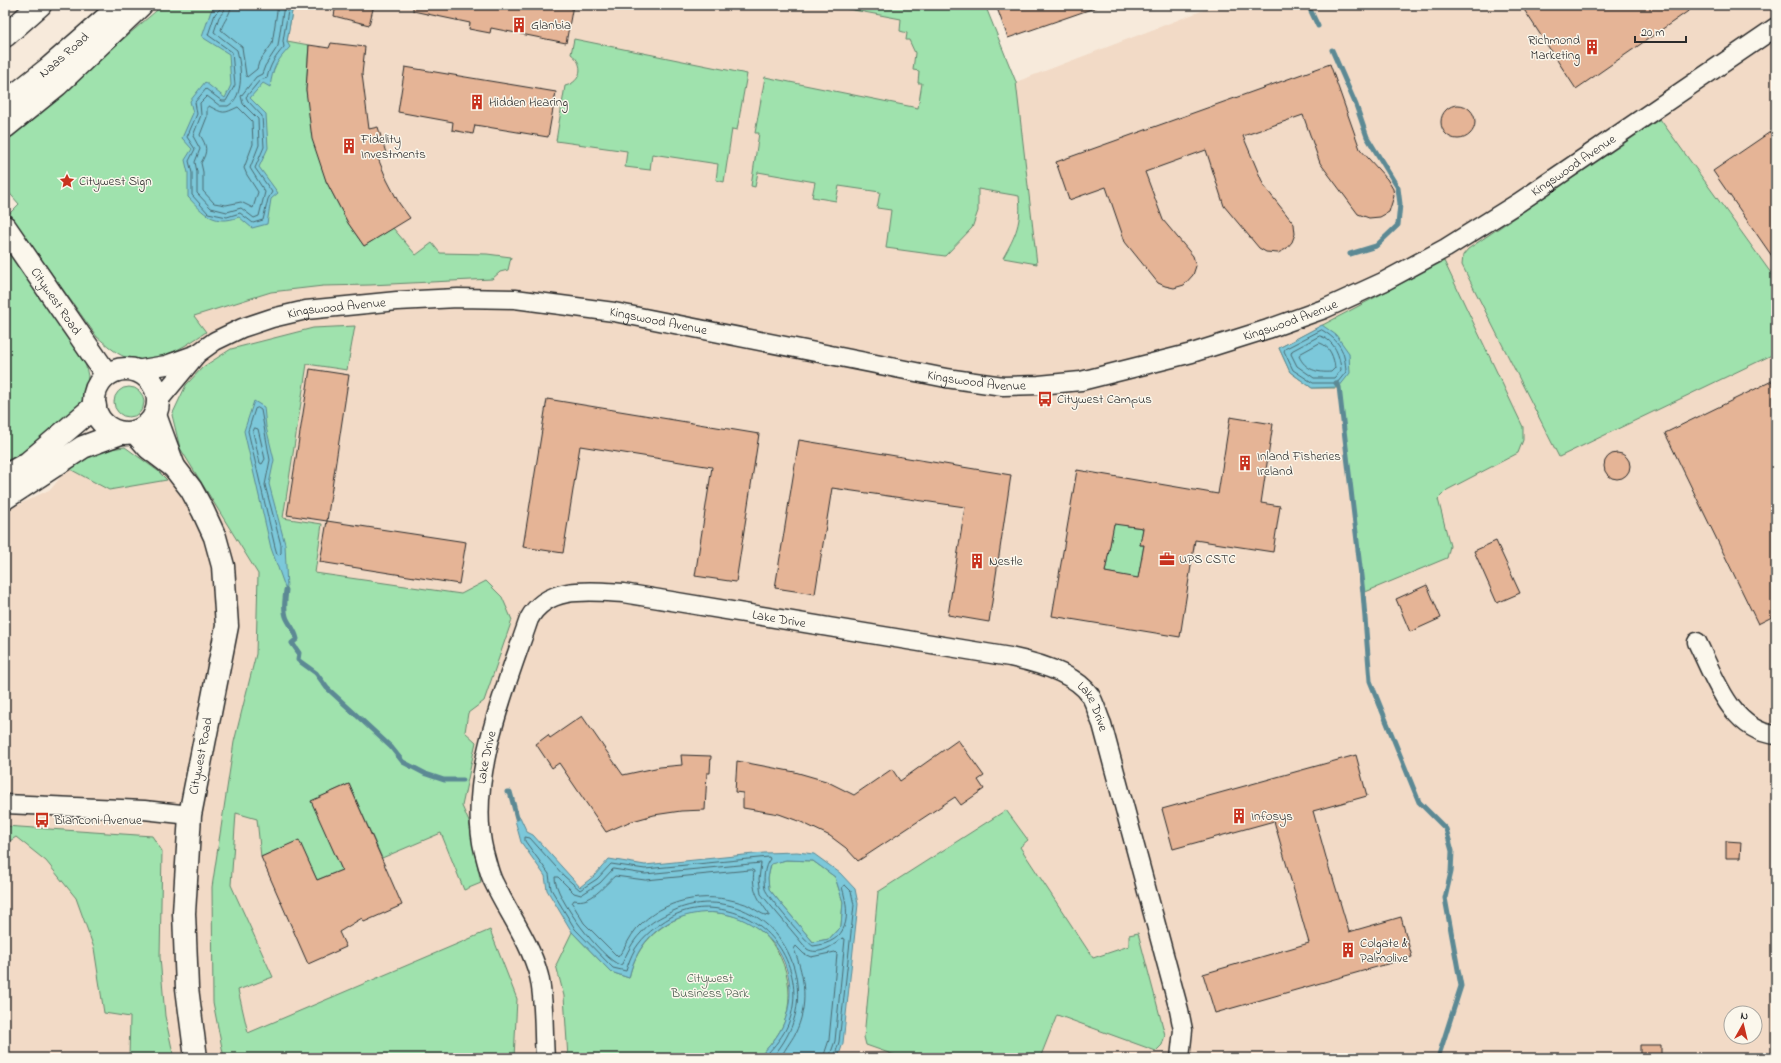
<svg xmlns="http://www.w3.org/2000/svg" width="1781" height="1063" font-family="'Indie Flower',sans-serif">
	<rect width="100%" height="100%" fill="#f7eadb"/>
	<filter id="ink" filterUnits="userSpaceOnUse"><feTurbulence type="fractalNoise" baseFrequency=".025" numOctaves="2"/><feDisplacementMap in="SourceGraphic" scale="8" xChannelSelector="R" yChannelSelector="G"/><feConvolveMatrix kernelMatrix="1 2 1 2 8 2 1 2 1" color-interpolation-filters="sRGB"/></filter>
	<g filter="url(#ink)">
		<path fill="#f2dac6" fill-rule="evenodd" d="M163,5H985L1016,82L1217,5H1776V1058H5V511L51,489L68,468L125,447L146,461L153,450L165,440L177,436L172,415L186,385L178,377L165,355L154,359L136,360L125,357L107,345L97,337L9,214L19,204L5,188V140ZM1731,1013H1755V1037H1731Z"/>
		<path fill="#9fe2ad" stroke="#65866c" d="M163,5H293L287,41L309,45L306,90L326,181L348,223L364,246L393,228L416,255L432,243L440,253L487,254L511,257L508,270L500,272L492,279L370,285L323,286L271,292L194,316L206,332C184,347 153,368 125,357C115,353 106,344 97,337L9,214L19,204L5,188V140Z
			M844,5H985L1016,82L1037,264L1003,258C1016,235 1022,222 1019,196L978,189V211L972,228L945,256L886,248L891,210L877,208L880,192L839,186L836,201L812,197L815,182L758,172L755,187L751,186L759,133H755L765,77L918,108L922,83H918L919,71L913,70L915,53L909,40H906L907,33L900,31L901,19L843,8Z
			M574,39L747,74L737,130L732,129L724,182L716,180L718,164L652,154L650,170L625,167L627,151L556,141L565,86C582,82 585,64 571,54Z
			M1660,119L1776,280V353L1559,457L1462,265L1463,255L1468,249Z
			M5,242L84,357L88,376L85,403L5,470Z
			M1444,261L1523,427V440L1518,453L1447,490L1438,499L1450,546L1447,558L1363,593L1339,388H1312L1290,372L1279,348Z
			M355,326L347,370L307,364L283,518L322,524L315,573L461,594L486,581L502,597L512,620L484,701L468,713L465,732L476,742L462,806L469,822L481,883L464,890L441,833L382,858L349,784L312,801L342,870L317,880L299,841L261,857L257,819L236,813L231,885L273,977L238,990L248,1033L490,930L517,999L514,1058H224L213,1002L212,887L234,742L256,654L258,574L180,448L172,415L186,385L203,367L231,349L313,328Z
			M114 402a15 15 0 1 1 30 0a15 15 0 1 1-30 0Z
			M125,447L158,471L167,480L109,490L68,468L93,451Z
			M1114,520L1127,526L1143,528L1140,545H1144L1138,581L1120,575L1105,572Z
			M1006,810L1028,840L1020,847L1093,958L1129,946V935L1138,933L1165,1035L1162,1045L1156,1051L1057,1015L1040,1058H903L866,1045L864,1037L878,892Z
			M5,826L152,836L162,851L160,957L165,1016L174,1058H129L130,1017L104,1013L94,948L76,898L46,861L16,837L5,844Z
			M786,860L813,861L835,877L843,902L841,926L829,939L813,942L769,889L768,878L771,864Z
			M698,912C712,912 724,913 737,917C777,931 797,978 786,1017C782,1031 773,1042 763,1053L767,1058H568L564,996L556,965L572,932L611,972L629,978C637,941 663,920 698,912Z"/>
		<path fill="#7bc8da" stroke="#5b8994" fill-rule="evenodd" d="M218,5H293L287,42L290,47C276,62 273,67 270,87L263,83L250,98L266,114L268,148L259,167L278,193L271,199L267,224L252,228L239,217C214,226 204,214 188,197V173L185,160L192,149L182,138L193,113L190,101L205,82L225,98L231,85L229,54L202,37L211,11Z
			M1322,325L1336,335L1349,353L1350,373L1339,387L1312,388L1290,372L1279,348Z
			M254,401L264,407L266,427L274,460L269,484L285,544L287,589L286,590L271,548L244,431Z
			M520,817L527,832L533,835L580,887L594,876L609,859L645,865L764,853L797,852L814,854L840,873L855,889L858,904L843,1043L838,1058H767L763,1053C773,1042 782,1031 786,1017C808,946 734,888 668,923C647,935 634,954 629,978L611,972L572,932L547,890L545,876L521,842L515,820ZM786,860L813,861L835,877L843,902L841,926L829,939L813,942L769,889L768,878L771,864Z"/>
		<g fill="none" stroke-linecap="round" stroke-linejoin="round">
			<path stroke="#4b6a71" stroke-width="1" d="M220,5V9L215,14L208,35L232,52L235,85L226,101H222L206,89L195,102L197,114L187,137L195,149L189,161L192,173V195L208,213L227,217L240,213L253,223L263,220L268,199L272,192L255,168L264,147L262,116L248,101L246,97L260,80L267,78C270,65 275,57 284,47L283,41L289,5
				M225,5L224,11L219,17L214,32L237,50C241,66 245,96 228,106H220L207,96L200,103L201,115L193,136L200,149L195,162L197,172V193L211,208L227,212L241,208L254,218L259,216L265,192L250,168L259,145L258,119L243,104L241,96L256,77L262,74L265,66L278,46L284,5
				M231,5C231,15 223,21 221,30L242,47L246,75L247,77L257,69L259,62L272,44L278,5
				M209,106C224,114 223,114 238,107L252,121L253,144L244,168L247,175L258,192L253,208L241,202L226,205L214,203L203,191V172L201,163C208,151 207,146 200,135L207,117V108Z
				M1322,330C1340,341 1345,351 1346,372L1337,383H1313L1293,370L1284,351L1285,349Z
				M1320,336C1335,340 1340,357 1341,370L1334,378H1314L1297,366L1291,354L1292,351Z
				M1320,343C1330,346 1334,358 1335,368L1331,372C1318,373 1305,370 1299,356L1300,354Z
				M258,408L261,410L270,460L265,485L281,545V553L279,555L277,554L275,547L248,431L255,409Z
				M255,428L258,429L265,459L262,464L260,463L253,432Z
				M752,870L754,871C751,890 759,900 769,914V916C760,915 751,905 742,903C704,891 664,899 637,928C629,937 625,949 618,957L584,923L572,903L574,900C592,904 603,886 615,876L645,880Z
				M770,1058L769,1052C778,1042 786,1032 790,1019C805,973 775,922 729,911C709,906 689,907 671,917C656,926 644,935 635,949C631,956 628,964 626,971L613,968L575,929L551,889L549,874L525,841V837L530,838L564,876L580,890L597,879L611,864L645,869L769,857L770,859C764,866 763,880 765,889C767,896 807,943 813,946C849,942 851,917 842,887L845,885L851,891L854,905L839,1042L834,1058
				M775,1058V1054C792,1033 800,1010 797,984C791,921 724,883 667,914C657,919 648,924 641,933C632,942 627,953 622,964L620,965C602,959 554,897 555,877H558L574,893L581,895L600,883L613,869L645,874L761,863L759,879L761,894L807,949C818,956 834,946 842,938L845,939L835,1041L829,1058
				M781,1058C782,1053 792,1040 795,1034C809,1005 805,978 794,949L796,946L804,954L811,957L835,952L837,954L829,1040L823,1058"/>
			<path stroke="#5b8994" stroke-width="5" d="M1308,5L1318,26
				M1332,50L1356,105L1367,137L1398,188L1400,204L1398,225L1376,246L1350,254
				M1336,383L1339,387L1363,593L1370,681L1419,802L1446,829L1452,851L1451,872L1445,898L1461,986L1438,1058
				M286,590C285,599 283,611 287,619C291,627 295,630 297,639L292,643L299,653L298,660L316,673L327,688L391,747L403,762L426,774L444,780H463
				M507,792H510L517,818"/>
		</g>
		<path fill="#e5b496" stroke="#2b2b2b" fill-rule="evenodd" d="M336,5H374L369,25L334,16Z
			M413,5H573L566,43L491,28L490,33L469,29L470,23L413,11Z
			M1007,5H1096L1097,7L1008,38L997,8Z
			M1521,5H1697L1576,89Z
			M331,43L365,47L362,74L369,129L378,127L386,153L377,156L387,180L399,203L410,218L364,246L348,223L326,181L312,139L306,90L309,45L329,48Z
			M1330,64L1360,149L1387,179L1393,189L1394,196L1389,212L1380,217L1369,218L1358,214L1320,163L1303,115L1243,136L1264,186L1294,224L1295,234L1292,242L1286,249L1278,253L1266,252L1259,248L1224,206L1206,150L1145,172L1163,220L1193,256L1196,266L1193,275L1184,285L1174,288L1165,286L1158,283L1125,242L1106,187L1069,200L1056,162Z
			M405,67L556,92L548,137L475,125L473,134L452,130L453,122L398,112Z
			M1441 122a17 17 0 1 1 34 0a17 17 0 1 1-34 0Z
			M1776,128V262L1713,171Z
			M310,369L349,375L327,521L287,515Z
			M1776,379V615L1758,624L1665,433Z
			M547,399L759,434L736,582L695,576L712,467L580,446L563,553L523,547Z
			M1230,417L1273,424L1261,503L1280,506L1273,552L1195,540L1180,637L1052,616L1077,470L1218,494ZM1114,524L1143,528L1140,545H1144L1138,578L1105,572Z
			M799,440L1011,475L989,622L948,615L965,507L832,488L815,594L775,588Z
			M1604 466a13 13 0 1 1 26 0a13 13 0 1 1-26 0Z
			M327,521L466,542L459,584L320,562Z
			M1496,541L1520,593L1497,603L1474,551Z
			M1427,585L1441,618L1410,632L1396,599Z
			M582,716L623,775L660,767L682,765L681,755L711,756L710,773H707L705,810L681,811L654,815L629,822L606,832L559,763L552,768L536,744L548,735L550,738Z
			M958,740L984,776L978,780L984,789L961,805L955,797L858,861L846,848L830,836L801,822L779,814L743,808V793L735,792L737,761L795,772L826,781L854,795L892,769L900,781Z
			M1356,755L1367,796L1313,811L1331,875H1332L1349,932L1401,917L1412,957L1215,1013L1203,974L1309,943L1274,821L1173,849L1162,809Z
			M349,784L402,905L364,922L362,918L339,932L346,947L308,964L261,857L299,840L317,880L342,870L311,801Z
			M1726,841L1741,842L1740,858H1726Z
			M1640,1045H1661V1058H1640Z"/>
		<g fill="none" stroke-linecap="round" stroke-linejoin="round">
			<g stroke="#2b2b2b" stroke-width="21">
				<g id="street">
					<path d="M136,370L166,365L197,354"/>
					<path id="s1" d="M159,400L197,354L215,341L242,328L272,318L306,310L397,301L458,298L515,299L614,312L946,378L1003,386L1039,385L1081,381L1192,353L1268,329L1324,309L1383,282L1446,248L1518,203L1776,27"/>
					<path d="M1697,642C1714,676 1731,731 1776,735"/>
					<path d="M5,804L144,810L190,815"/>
					<path id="s2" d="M545,1058C543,1032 545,1002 539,976C530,942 509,914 494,883C489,874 487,862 484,852C466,780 506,687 529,619C547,585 590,591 623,593L1010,657C1034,662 1075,673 1090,695C1095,703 1098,715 1102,724L1179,1010L1183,1030L1180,1058"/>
				</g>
			</g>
			<g stroke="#2b2b2b" stroke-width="25">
				<g id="secondary">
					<path id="s3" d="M5,227L107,375"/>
					<circle cx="126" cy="401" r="32"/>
					<path d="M155,415L174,467"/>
					<path d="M135,432L149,448L174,467L191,489L203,511L215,537L223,566L227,626L190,815L184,913L187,988L196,1058"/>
				</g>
			</g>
			<g stroke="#2b2b2b" stroke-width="25">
				<g id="highway">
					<path d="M5,36L40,5"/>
					<path id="s4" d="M5,103L48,69L111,14"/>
					<path d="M5,127L57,85L141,5"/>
					<path d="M5,476L28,463L95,406"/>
					<path d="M5,498L83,447L121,433"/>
				</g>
			</g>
			<use href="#street" stroke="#fbf7ec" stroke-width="18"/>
			<use href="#secondary" stroke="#fbf7ec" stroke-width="22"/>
			<use href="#highway" stroke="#fbf7ec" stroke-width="22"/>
		</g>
	</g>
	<defs>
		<g id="building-bare" transform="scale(1.2)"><path d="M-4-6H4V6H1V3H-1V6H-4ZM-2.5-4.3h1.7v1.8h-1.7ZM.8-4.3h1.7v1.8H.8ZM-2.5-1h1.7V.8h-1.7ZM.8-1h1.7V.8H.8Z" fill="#c8321e" stroke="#fbf7ec" stroke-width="2.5" paint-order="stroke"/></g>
		<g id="sight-bare" transform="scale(1.2)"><path d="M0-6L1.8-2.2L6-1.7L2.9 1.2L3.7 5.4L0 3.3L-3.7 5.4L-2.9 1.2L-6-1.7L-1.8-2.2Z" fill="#c8321e" stroke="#fbf7ec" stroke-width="2.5" paint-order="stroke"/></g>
		<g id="bus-bare" transform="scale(1.2)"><path d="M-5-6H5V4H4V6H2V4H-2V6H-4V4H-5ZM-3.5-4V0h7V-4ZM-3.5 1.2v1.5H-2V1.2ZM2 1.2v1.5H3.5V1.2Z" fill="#c8321e" stroke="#fbf7ec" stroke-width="2.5" paint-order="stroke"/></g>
		<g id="office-bare" transform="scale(1.2)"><path d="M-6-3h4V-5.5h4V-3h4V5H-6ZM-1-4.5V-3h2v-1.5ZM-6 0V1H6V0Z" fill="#c8321e" stroke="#fbf7ec" stroke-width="2.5" paint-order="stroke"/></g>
	</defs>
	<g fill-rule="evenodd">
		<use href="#building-bare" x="519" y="25"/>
		<use href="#building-bare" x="1592" y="47"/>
		<use href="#building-bare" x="477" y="102"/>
		<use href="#building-bare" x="349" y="146"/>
		<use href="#sight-bare" x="67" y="181"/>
		<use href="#bus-bare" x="1045" y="399"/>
		<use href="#building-bare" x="1245" y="463"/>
		<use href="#office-bare" x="1167" y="559"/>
		<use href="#building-bare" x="977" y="561"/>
		<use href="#building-bare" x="1239" y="816"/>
		<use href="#bus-bare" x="42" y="820"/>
		<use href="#building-bare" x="1348" y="950"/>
	</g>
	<g text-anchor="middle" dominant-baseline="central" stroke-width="3" stroke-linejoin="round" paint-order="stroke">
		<g font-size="13" fill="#2b2b2b" stroke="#fbf7ec" text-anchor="start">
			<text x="531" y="25">Glanbia</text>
			<text x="1580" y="40" text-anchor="end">Richmond<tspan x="1580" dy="15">Marketing</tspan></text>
			<text x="489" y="102">Hidden Hearing</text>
			<text x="361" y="139">Fidelity<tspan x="361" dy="15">Investments</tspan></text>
			<text x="79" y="181">Citywest Sign</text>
			<text x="1057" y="399">Citywest Campus</text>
			<text x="1257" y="456">Inland Fisheries<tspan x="1257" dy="15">Ireland</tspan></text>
			<text x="1179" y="559">UPS CSTC</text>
			<text x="989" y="561">Nestle</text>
			<text x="1251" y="816">Infosys</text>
			<text x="54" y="820">Bianconi Avenue</text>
			<text x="1360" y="943">Colgate &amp;<tspan x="1360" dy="15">Palmolive</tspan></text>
		</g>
		<g font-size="13" fill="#2b2b2b" stroke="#fbf7ec">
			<text stroke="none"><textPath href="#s4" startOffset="76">Naas Road</textPath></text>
			<text stroke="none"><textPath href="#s1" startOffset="1504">Kingswood Avenue</textPath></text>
			<text stroke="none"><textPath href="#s3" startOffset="90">Citywest Road</textPath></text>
			<text stroke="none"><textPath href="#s1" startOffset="209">Kingswood Avenue</textPath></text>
			<text stroke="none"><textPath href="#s1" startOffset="1180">Kingswood Avenue</textPath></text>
			<text stroke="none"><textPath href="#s1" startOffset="533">Kingswood Avenue</textPath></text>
			<text stroke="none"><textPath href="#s1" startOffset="857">Kingswood Avenue</textPath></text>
			<text stroke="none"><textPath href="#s2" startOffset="721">Lake Drive</textPath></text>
			<text stroke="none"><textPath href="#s2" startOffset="1057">Lake Drive</textPath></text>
			<text transform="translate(201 756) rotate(-79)">Citywest Road</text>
			<text stroke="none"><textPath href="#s2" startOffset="314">Lake Drive</textPath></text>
		</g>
		<g font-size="13" fill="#48594c" stroke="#fbf7ec">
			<text x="710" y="978">Citywest<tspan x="710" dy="15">Business Park</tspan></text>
		</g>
	</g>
	<rect width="1781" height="1063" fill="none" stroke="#fbf7ec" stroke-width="20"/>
	<rect x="10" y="10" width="1761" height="1043" fill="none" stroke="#2b2b2b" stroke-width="1.5" filter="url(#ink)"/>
	<g transform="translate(1743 1025) rotate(8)"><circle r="19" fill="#fbf7ec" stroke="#a8a59f"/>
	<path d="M0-3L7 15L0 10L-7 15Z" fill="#c8321e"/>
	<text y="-6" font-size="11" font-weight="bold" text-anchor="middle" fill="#2b2b2b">N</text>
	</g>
	<path d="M1635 36v6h51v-6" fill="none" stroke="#2b2b2b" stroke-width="2"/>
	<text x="1641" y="36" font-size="12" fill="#2b2b2b" stroke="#fbf7ec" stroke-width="3" paint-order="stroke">20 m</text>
</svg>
